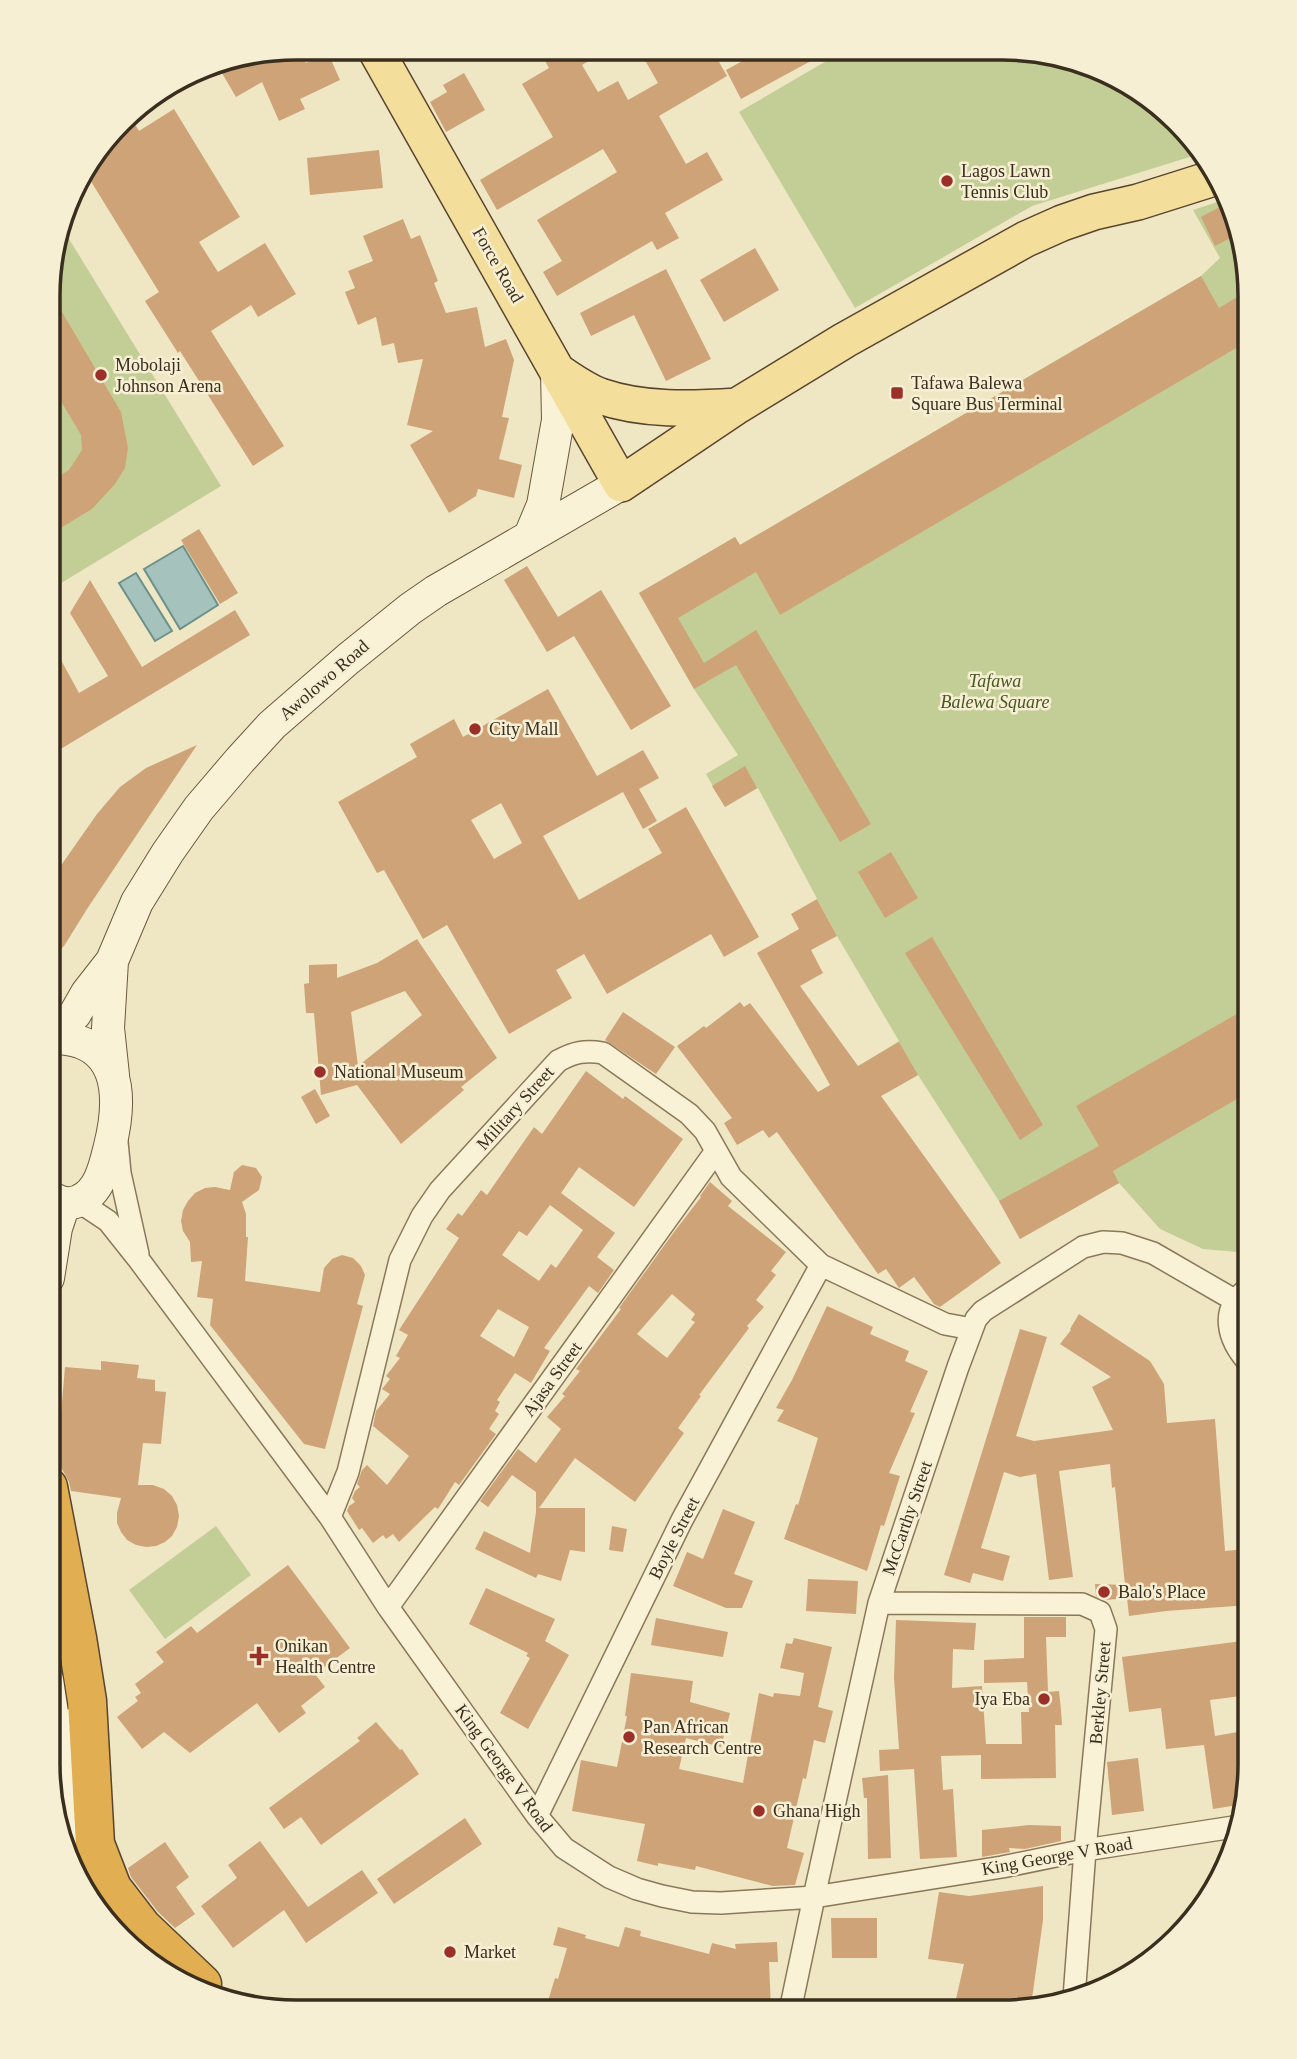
<svg xmlns="http://www.w3.org/2000/svg" width="1297" height="2059" font-family="'Times New Roman',serif">
	<rect width="100%" height="100%" fill="#efe6c4"/>
	<path fill="#c3ce97" d="M847,49H1035L1153,99L1196,155L1032,206L855,308L739,112Z
		M1229,198L1231,201L1250,295L1249,1253L1203,1249L1160,1229L1119,1183L1020,1239L999,1201L918,1075L885,1094L867,1061L899,1041L837,936L758,788L725,807L706,774L738,755L694,689L639,593L735,537L740,545L1201,276L1220,258L1193,210Z
		M61,226L221,486L53,588L49,582V263Z
		M216,1526L251,1575L165,1639L129,1590Z"/>
	<path fill="#a6c2bc" stroke="#6c918b" stroke-width="2" d="M183,546L218,605L180,629L144,569Z
		M136,573L172,631L155,641L119,583Z"/>
	<path fill="#cfa378" fill-rule="evenodd" d="M295,47H297L306,63L328,53L340,80L300,99L305,109L279,121L262,82L236,97L219,68L233,59Z
		M538,48H611L582,65L598,92L618,81L628,100L658,83L638,48H711L727,76L659,116L686,164L707,152L723,180L665,213L679,238L657,250L652,241L557,296L543,272L562,261L537,220L617,172L603,149L497,210L480,180L553,137L522,84L549,68Z
		M787,49H833L741,99L726,70L759,52L764,61Z
		M464,73L485,110L446,132L430,102L447,92L443,85Z
		M174,109L240,217L199,242L218,272L265,243L296,294L258,317L251,305L211,331L284,446L253,466L180,351L178,353L145,301L159,292L84,170L92,160L115,146L110,137L128,113L139,131Z
		M379,150L383,188L310,195L307,158Z
		M1231,201L1238,234L1215,246L1201,217Z
		M403,219L411,239L420,235L438,281L434,283L446,313L477,307L485,347L506,339L514,360L502,417L509,418L499,459L522,465L514,498L478,489L476,496L449,513L410,445L433,431L407,425L423,359L398,363L394,343L382,346L376,317L358,325L345,292L355,288L348,271L373,261L363,236Z
		M755,248L779,290L724,322L700,280Z
		M666,269L711,359L666,381L634,315L591,336L580,313Z
		M1201,276L1219,308L1249,290L1250,340L780,615L756,572L678,618L704,663L756,630L871,824L840,842L736,665L694,689L639,593L735,537L740,545Z
		M49,290L121,412L128,448L125,468L115,484L92,509L49,535V482L69,470L82,450L81,435L49,381Z
		M199,529L238,593L220,604L181,540Z
		M527,566L558,617L601,590L671,706L631,730L574,636L547,652L504,580Z
		M90,580L142,667L235,610L250,635L49,756V638L79,693L108,676L70,613Z
		M548,689L597,776L643,750L659,778L639,789L657,821L643,829L623,792L543,836L579,900L662,853L648,829L686,807L759,937L724,957L711,934L607,994L584,954L556,970L572,998L509,1034L447,925L423,939L384,870L377,873L338,802L417,757L410,744L454,719L463,737ZM501,803L522,843L494,859L471,820Z
		M197,745L87,909L64,946L48,961V884L97,814L120,787L146,768Z
		M745,766L757,788L725,807L712,786Z
		M891,852L918,898L885,918L858,872Z
		M817,899L837,936L811,950L823,973L800,986L858,1066L899,1042L918,1075L881,1096L1001,1263L940,1307L934,1304L914,1277L899,1288L886,1269L878,1274L777,1132L769,1138L763,1130L737,1145L724,1123L732,1118L677,1046L704,1026L706,1028L740,1002L744,1007L750,1003L818,1092L830,1085L757,953L799,929L791,914Z
		M932,937L1043,1125L1020,1140L905,953Z
		M417,939L497,1058L461,1087L464,1090L401,1144L357,1085L321,1095L314,1013H306L304,984L309,983V965L337,964V978L377,963ZM405,991L422,1015L358,1066L351,1012Z
		M1249,1007V1092L1113,1171L1119,1183L1020,1239L999,1201L1099,1146L1076,1106Z
		M623,1012L675,1047L656,1074L605,1040Z
		M586,1071L623,1099L625,1096L683,1139L634,1207L579,1167L561,1193L615,1233L597,1257L614,1270L598,1293L589,1286L544,1348L550,1351L531,1383L515,1373L497,1400L500,1402L495,1411L499,1414L489,1429L496,1434L459,1485L455,1482L438,1509L435,1507L399,1542L393,1534L386,1539L383,1535L373,1543L362,1528L359,1530L347,1511L349,1506L355,1502L352,1498L355,1491L360,1487L357,1484L362,1470L367,1465L387,1485L409,1456L373,1426L376,1411L390,1394L382,1389L390,1379L386,1376L400,1358L396,1356L408,1335L399,1330L459,1238L446,1229L458,1213L462,1216L481,1190L487,1195L534,1127L542,1134ZM550,1205L583,1230L556,1268L551,1264L539,1281L502,1255L519,1231L527,1236ZM498,1309L529,1327L514,1357L480,1336Z
		M315,1089L330,1116L316,1124L301,1097Z
		M242,1165L256,1168L262,1177L259,1190L242,1202L246,1214V1237H248L245,1281L320,1292L324,1268L332,1259L342,1255L353,1258L361,1266L365,1275L357,1304L363,1306L325,1449L304,1444L210,1325L213,1299L197,1297L202,1261L191,1262L190,1242L183,1231L181,1221L183,1210L188,1201L195,1193L205,1188L215,1187L230,1190L234,1172Z
		M710,1182L732,1201L728,1206L786,1252L771,1271L776,1275L756,1300L764,1307L747,1326L749,1328L699,1395L701,1396L678,1428L684,1433L635,1502L575,1458L539,1508H585V1552L570,1550L561,1581L538,1574L536,1578L475,1549L484,1531L530,1553L536,1512V1492L512,1475L488,1507L480,1501L518,1449L536,1463L561,1429L547,1417L565,1396L562,1394L580,1371L576,1369L621,1309L619,1308L674,1232L701,1197L700,1196ZM672,1294L695,1314L691,1320L695,1322L667,1358L637,1334Z
		M827,1306L873,1327L870,1334L909,1351L905,1361L928,1371L910,1412L915,1413L889,1473L900,1476L884,1526L881,1525L867,1571L784,1539L796,1504L798,1505L818,1438L777,1421L784,1410L776,1408L792,1380Z
		M1079,1314L1150,1361L1164,1384L1167,1423L1215,1419L1225,1551L1245,1549L1249,1605L1166,1611L1129,1616L1127,1598L1106,1600L1096,1596L1095,1584L1125,1585L1115,1487L1112,1488L1110,1464L1059,1471L1073,1577L1049,1580L1036,1474L1020,1477L1004,1472L981,1548L1010,1556L1003,1581L973,1573L970,1583L944,1575L1020,1329L1047,1337L1016,1436L1034,1441L1113,1430L1092,1387L1111,1377L1060,1344L1071,1330L1070,1329Z
		M101,1361L139,1365L137,1378L155,1380V1391L166,1392L161,1444L143,1443L138,1485H153L164,1489L172,1496L177,1505L179,1516L177,1527L172,1536L165,1542L156,1546L146,1547L136,1545L127,1540L121,1532L117,1523V1513L121,1498L71,1491L69,1482L57,1460L65,1367L101,1370Z
		M723,1509L755,1522L734,1574L753,1581L742,1608H726L673,1586L687,1552L703,1559Z
		M612,1526L627,1529L623,1552L609,1550Z
		M288,1565L350,1648L315,1674L325,1687L301,1706L306,1713L279,1733L257,1703L190,1753L164,1732L142,1749L117,1717L138,1701L135,1697L141,1693L135,1684L164,1662L156,1652L191,1626L197,1633Z
		M808,1579L858,1581L856,1614L806,1611Z
		M486,1588L555,1619L545,1641L569,1655L528,1729L500,1713L530,1658L526,1656L528,1653L469,1624Z
		M1024,1617H1066V1637H1046L1048,1692L1059,1691L1061,1710L1062,1725H1055L1056,1778L981,1779V1755L941,1756L943,1790L953,1789L957,1857L920,1859L914,1769L880,1771L879,1750L899,1749L894,1678L896,1620L976,1623L974,1650L953,1649L952,1688L982,1686L986,1744H1022L1021,1712H1029L1027,1682L984,1683V1660L1024,1658Z
		M656,1618L728,1632L723,1657L651,1645Z
		M794,1638L832,1647L818,1707L833,1711L825,1743L814,1740L806,1779L803,1778L787,1848L804,1853L795,1885L773,1886L696,1866L695,1870L658,1863V1866L637,1861L645,1824L572,1811L581,1760L617,1767L627,1716H625L631,1673L693,1681L690,1702L730,1713L721,1747L686,1738L679,1769L743,1783L759,1693L773,1697L774,1693L800,1696L804,1673L780,1668L786,1643L792,1644Z
		M1249,1640V1695L1210,1700L1215,1736L1249,1730V1781L1244,1804L1213,1809L1204,1745L1166,1749L1161,1708L1129,1712L1122,1657Z
		M376,1722L400,1750L402,1749L419,1774L321,1845L301,1817L284,1829L269,1808L360,1741L357,1738Z
		M1138,1758L1144,1811L1112,1815L1107,1762Z
		M888,1775L891,1858L868,1859L867,1798H864L862,1778Z
		M465,1818L482,1844L394,1904L377,1879Z
		M1029,1825L1061,1826V1841L1025,1849L1009,1848L1010,1852L982,1857V1830Z
		M260,1841L308,1907L362,1870L378,1893L306,1943L284,1910L233,1948L201,1906L237,1878L228,1865Z
		M165,1842L189,1877L176,1887L195,1914L175,1928L158,1912L131,1877L128,1868Z
		M1043,1886V1920L1031,2006L1002,2012H953L964,1964L928,1959L939,1892L969,1896Z
		M831,1918H877V1958H832Z
		M558,1927L586,1935L585,1938L619,1947L625,1927L641,1931L640,1936L709,1954L712,1943L736,1949L735,1944L777,1942L778,1962H769L771,2008H759V2011H569L547,2004L555,1978L558,1979L567,1948L553,1945Z"/>
	<g fill="none" stroke-linecap="round" stroke-linejoin="round">
		<g stroke="#8b7859" stroke-width="24">
			<path id="street" d="M117,1142L120,1173L138,1254
				M78,1201L108,1221L139,1260L330,1517L388,1607L537,1816L564,1848L609,1877L637,1889L662,1896L692,1902L721,1903L814,1897L1002,1867L1085,1850L1240,1826
				M1249,1363C1228,1340 1218,1309 1249,1288
				M330,1517L348,1472L400,1260L422,1216L440,1190L558,1061C574,1052 585,1050 603,1053L689,1114L705,1131L731,1177L821,1265L945,1324L972,1329
				M879,1603L1082,1604L1100,1612L1106,1629L1085,1850L1074,1998
				M388,1607L716,1151
				M537,1816L682,1520L821,1265
				M790,2011L814,1897L879,1603L958,1367L976,1319L983,1311L1083,1247L1103,1242L1122,1243L1153,1253L1236,1301"/>
		</g>
		<g stroke="#6c583d" stroke-width="34">
			<path id="secondary" d="M530,536L543,505L558,420L557,371
				M112,961L108,1028L113,1075
				M50,1037L75,1014L87,993L112,961L137,902L168,852L199,808L240,760L272,725L348,659L410,609L436,591L621,484
				M48,1196C59,1202 66,1206 79,1201C100,1192 105,1166 110,1146C119,1110 124,1057 80,1042C70,1039 59,1037 48,1038
				M48,1278L56,1228L64,1204
				M47,1680L52,1713L53,1755
				M64,1850C70,1808 73,1767 71,1725"/>
		</g>
		<g stroke="#58452e" stroke-width="38">
			<path id="primary" d="M374,47L621,484L737,406L845,340L1026,239L1062,223L1094,212L1138,202L1214,178
				M557,371C571,380 584,390 600,396C643,411 692,409 737,406"/>
		</g>
		<g stroke="#58452e" stroke-width="41">
			<path id="highway" d="M48,1487L77,1638L87,1701L95,1844L112,1888L142,1927L202,1984"/>
		</g>
		<use href="#street" stroke="#faf2d7" stroke-width="21"/>
		<use href="#secondary" stroke="#faf2d7" stroke-width="32"/>
		<use href="#primary" stroke="#f3df9b" stroke-width="35"/>
		<use href="#highway" stroke="#e1ae52" stroke-width="38"/>
	</g>
	<g fill="#9b3028" stroke="#f7efd3" stroke-width="2.5">
		<circle cx="947" cy="181" r="7"/>
		<circle cx="101" cy="375" r="7"/>
		<rect x="890" y="386" width="14" height="14" rx="3.5"/>
		<circle cx="475" cy="729" r="7"/>
		<circle cx="320" cy="1072" r="7"/>
		<circle cx="1104" cy="1592" r="7"/>
		<path d="M255.5 1645.5h7v7h7v7h-7v7h-7v-7h-7v-7h7z"/>
		<circle cx="1044" cy="1699" r="7"/>
		<circle cx="629" cy="1737" r="7"/>
		<circle cx="759" cy="1811" r="7"/>
		<circle cx="450" cy="1952" r="7"/>
	</g>
	<g text-anchor="middle" dominant-baseline="central" stroke-width="5" stroke-linejoin="round" paint-order="stroke">
		<g font-size="18" fill="#3a2e1e" stroke="#f7efd3" text-anchor="start">
			<text x="961" y="171">Lagos Lawn<tspan x="961" dy="21">Tennis Club</tspan></text>
			<text x="115" y="365">Mobolaji<tspan x="115" dy="21">Johnson Arena</tspan></text>
			<text x="911" y="383">Tafawa Balewa<tspan x="911" dy="21">Square Bus Terminal</tspan></text>
			<text x="489" y="729">City Mall</text>
			<text x="334" y="1072">National Museum</text>
			<text x="1118" y="1592">Balo's Place</text>
			<text x="275" y="1646">Onikan<tspan x="275" dy="21">Health Centre</tspan></text>
			<text x="1030" y="1699" text-anchor="end">Iya Eba</text>
			<text x="643" y="1727">Pan African<tspan x="643" dy="21">Research Centre</tspan></text>
			<text x="773" y="1811">Ghana High</text>
			<text x="464" y="1952">Market</text>
		</g>
		<g font-size="18" fill="#3a2e1e" stroke="#f7efd3">
			<text transform="translate(498 265) rotate(60)">Force Road</text>
			<text transform="translate(324 680) rotate(-41)">Awolowo Road</text>
			<text transform="translate(515 1108) rotate(-48)">Military Street</text>
			<text transform="translate(552 1379) rotate(-54)">Ajasa Street</text>
			<text transform="translate(907 1518) rotate(-71)">McCarthy Street</text>
			<text transform="translate(674 1538) rotate(-63)">Boyle Street</text>
			<text transform="translate(1100 1693) rotate(-85)">Berkley Street</text>
			<text transform="translate(504 1768) rotate(54)">King George V Road</text>
			<text transform="translate(1057 1856) rotate(-10)">King George V Road</text>
		</g>
		<g font-size="18" font-style="italic" fill="#465724" stroke="#f7efd3">
			<text x="995" y="681">Tafawa<tspan x="995" dy="21">Balewa Square</tspan></text>
		</g>
	</g>
	<path d="M0 0H1297V2059H0ZM296 60H1002A236 236 0 0 1 1238 296V1764A236 236 0 0 1 1002 2000H296A236 236 0 0 1 60 1764V296A236 236 0 0 1 296 60Z" fill="#f7efd3" fill-rule="evenodd"/>
	<path fill="none" stroke="#3a2e1e" stroke-width="3.5" d="M296 60H1002A236 236 0 0 1 1238 296V1764A236 236 0 0 1 1002 2000H296A236 236 0 0 1 60 1764V296A236 236 0 0 1 296 60Z"/>
</svg>
